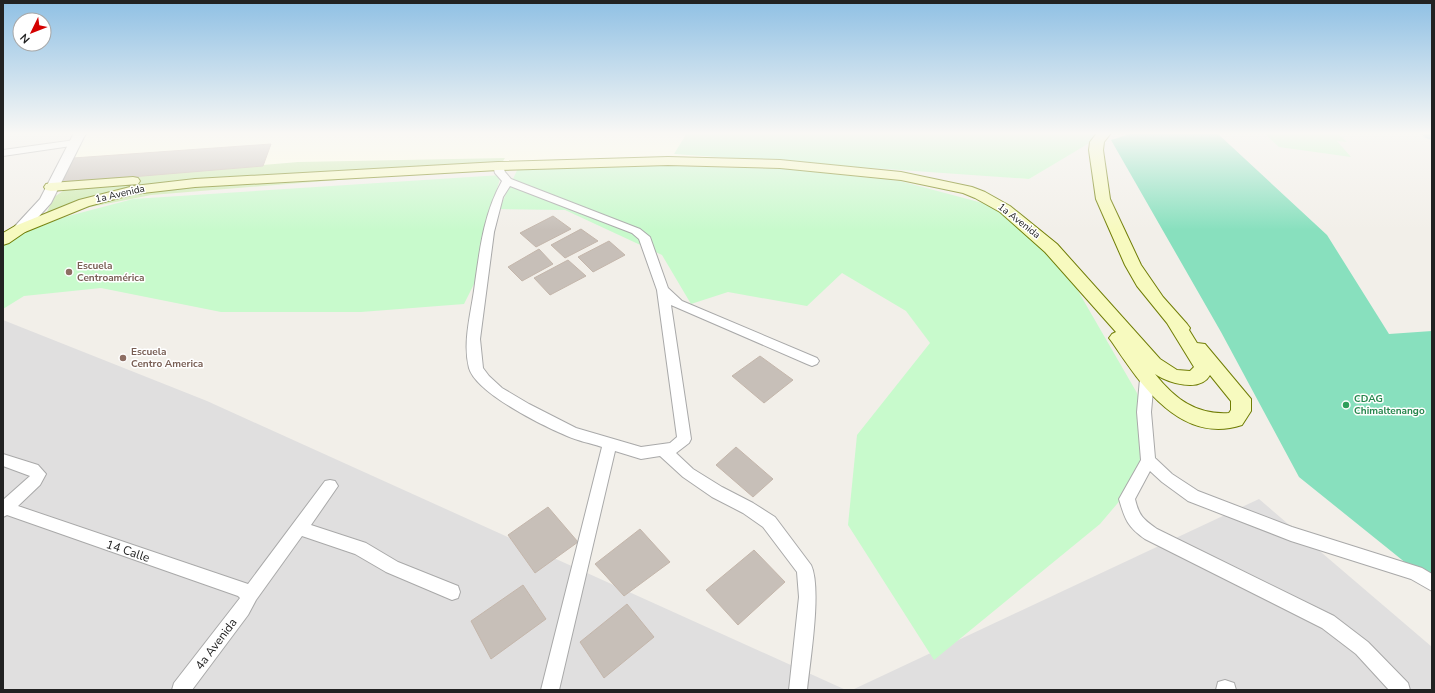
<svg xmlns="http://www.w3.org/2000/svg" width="1435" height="693" font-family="'Nunito Sans',sans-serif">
	<rect width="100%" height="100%" fill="#f2efe9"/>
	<path fill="#e0dfdf" d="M3,320L207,401L846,690H3Z
		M1259,499L1432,647V690H852Z"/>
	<path fill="#ffffe5" d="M85,133H1104L1029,179L786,159L661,157L491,162L65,169Z"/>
	<path fill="#cdebb0" d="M505,158L499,167L151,195L45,216L54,197L78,181L298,162Z"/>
	<path fill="#c8facc" d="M687,133H1106L1029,179L674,154Z
		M1274,133H1337L1347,142L1337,141L1351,157L1279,147L1266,135Z
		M519,166H673L787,169L900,181L1005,209L1070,277L1137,393L1156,458L1100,524L934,660L848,525L857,435L930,343L906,311L842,273L807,306L728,292L691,304L662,255L565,210L499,209Z
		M501,175L488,221L481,270L464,304L361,312H221L101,288L24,296L3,309V246L38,224L133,199Z"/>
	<path fill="#88e0be" d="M1133,133H1217L1327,235L1389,334L1432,331V584L1299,477L1221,332L1111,140Z"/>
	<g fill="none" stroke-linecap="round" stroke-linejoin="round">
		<path fill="#aad3df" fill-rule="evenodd" d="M1421,133H1432V140L1425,138Z"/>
	</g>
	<path fill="#c7bfb8" stroke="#c4b6ab" d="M271,144L263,166L59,183L73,158Z
		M553,216L571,229L536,247L520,233Z
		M581,229L598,241L565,258L551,245Z
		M609,241L625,255L593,272L578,257Z
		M539,249L553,264L522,281L508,267Z
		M568,260L586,276L550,295L534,278Z
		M760,356L793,380L764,403L732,376Z
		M736,447L773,479L753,497L716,465Z
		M548,507L578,542L535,573L508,535Z
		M640,529L670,562L624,596L595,564Z
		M754,550L785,582L738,625L706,590Z
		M523,585L546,619L491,659L471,621Z
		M627,604L654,637L604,678L580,642Z"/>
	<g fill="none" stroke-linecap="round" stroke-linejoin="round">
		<g stroke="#a9a9a9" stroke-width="2">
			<path id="minor" d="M75,140L78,141L80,143L78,145L3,156V150Z
				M498,163L502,164L505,172L511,179L640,229L650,237L668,288L682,301L817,358L819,361L817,364L812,366L807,364L671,305L691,439L689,443L676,453L693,469L722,487L753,503L775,517L811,565C822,588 810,661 807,690H789L799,597L797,572L763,527L743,513L712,497L683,477L660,456L641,459L615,451L559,690H541L602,447C590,443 578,441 567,436C543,426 476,393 469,368C462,341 472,310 475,283C480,248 484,213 502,181L495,173L493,166ZM510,186L632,233L639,239L657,290L677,437L670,443L641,447L576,428L529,404L502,388L489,376L483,368L480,339L494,232L503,197Z
				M1147,374L1152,375L1154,379L1151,412L1155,458L1172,474L1198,491L1292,527L1422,568L1432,574V591L1411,579L1291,541L1188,501L1162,482L1150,471L1135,499C1139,516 1143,519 1157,529L1334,616L1368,642L1408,683L1410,690H1389L1356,654L1322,628L1145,539C1128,527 1125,520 1119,499L1141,460L1137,412L1140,379L1142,375Z
				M3,454L38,465L46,474L40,485L18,506L248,584L325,481L330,480L335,481L338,486L311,525L366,543L398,562L458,586L460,592L458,598L452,600L386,572L355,554L302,536L256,600L248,615L192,690H172L174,683L240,598L238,596L7,515L3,517V500L30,476L3,466Z
				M1225,680L1234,683L1236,690H1216L1218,682Z"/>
		</g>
		<g stroke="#a9a9a9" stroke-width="2">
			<path id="tertiary" d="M74,133H86L51,203L25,232L20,233L15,232L13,229L15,226L40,199Z"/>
		</g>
		<g stroke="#707d05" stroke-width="2">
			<path id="secondary" d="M1097,133H1111L1104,142L1103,150L1110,199L1141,265L1163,297L1187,324L1190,328L1189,330L1197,343L1205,344L1251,399V411L1242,425C1181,445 1141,385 1112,342L1109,338L1112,334L1116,332L1045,252L1000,212L975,198L963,193L901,180L780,168L668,165L498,170L195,187L134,194L89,206L25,232L9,243L3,245V233L15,226L79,200L134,186L195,179L498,162L668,157L780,160L901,172L972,187L985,192L1010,206L1057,244L1160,359L1177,370L1190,371L1194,367L1167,323L1137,286L1125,265L1096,199L1089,150L1090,142ZM1155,374C1168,383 1200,393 1210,375L1231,401V410L1229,413C1196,415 1175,399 1155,374Z
				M133,177L138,178L140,181L138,184L51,191L46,190L44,187L46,184L51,183Z"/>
		</g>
		<use href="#minor" fill="#fff" fill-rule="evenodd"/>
		<use href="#tertiary" fill="#fff" fill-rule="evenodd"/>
		<use href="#secondary" fill="#f7fabf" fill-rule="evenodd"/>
	</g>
	<linearGradient id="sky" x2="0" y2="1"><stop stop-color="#8fc0e4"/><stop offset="0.58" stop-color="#f9f8f5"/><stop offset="1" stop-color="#f9f8f5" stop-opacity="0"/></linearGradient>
	<rect width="1435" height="230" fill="url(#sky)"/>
	<g fill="#8d6e63" stroke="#fff" stroke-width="1.5">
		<circle cx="69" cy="272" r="4"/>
		<circle cx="123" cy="358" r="4"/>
	</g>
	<circle fill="#2e9e5b" stroke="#fff" stroke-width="1.5" cx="1346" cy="405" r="4"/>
	<g text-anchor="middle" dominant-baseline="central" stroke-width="3" stroke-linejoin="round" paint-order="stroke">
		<g font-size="10" fill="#222" stroke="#fff">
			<text transform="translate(120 194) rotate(-13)">1a Avenida</text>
			<text transform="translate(1019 221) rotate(38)">1a Avenida</text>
		</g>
		<g font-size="10" font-weight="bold" fill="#785e54" stroke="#fff" text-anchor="start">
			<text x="77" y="266">Escuela<tspan x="77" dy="12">Centroamérica</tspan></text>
			<text x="131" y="352">Escuela<tspan x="131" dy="12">Centro America</tspan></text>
		</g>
		<g font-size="10" font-weight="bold" fill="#27864d" stroke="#fff" text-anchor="start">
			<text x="1354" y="399">CDAG<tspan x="1354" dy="12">Chimaltenango</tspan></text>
		</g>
		<g font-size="12" fill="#222" stroke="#fff">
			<text transform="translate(128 551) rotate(19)">14 Calle</text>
			<text transform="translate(216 644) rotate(-53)">4a Avenida</text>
		</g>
	</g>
	<rect width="1435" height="693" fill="none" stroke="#222222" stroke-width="8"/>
	<g transform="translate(32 32) rotate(227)"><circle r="19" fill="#ffffff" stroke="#a7a7a7"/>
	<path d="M0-3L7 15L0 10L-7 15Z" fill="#d40000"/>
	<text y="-6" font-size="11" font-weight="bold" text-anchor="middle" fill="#222222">N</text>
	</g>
</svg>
